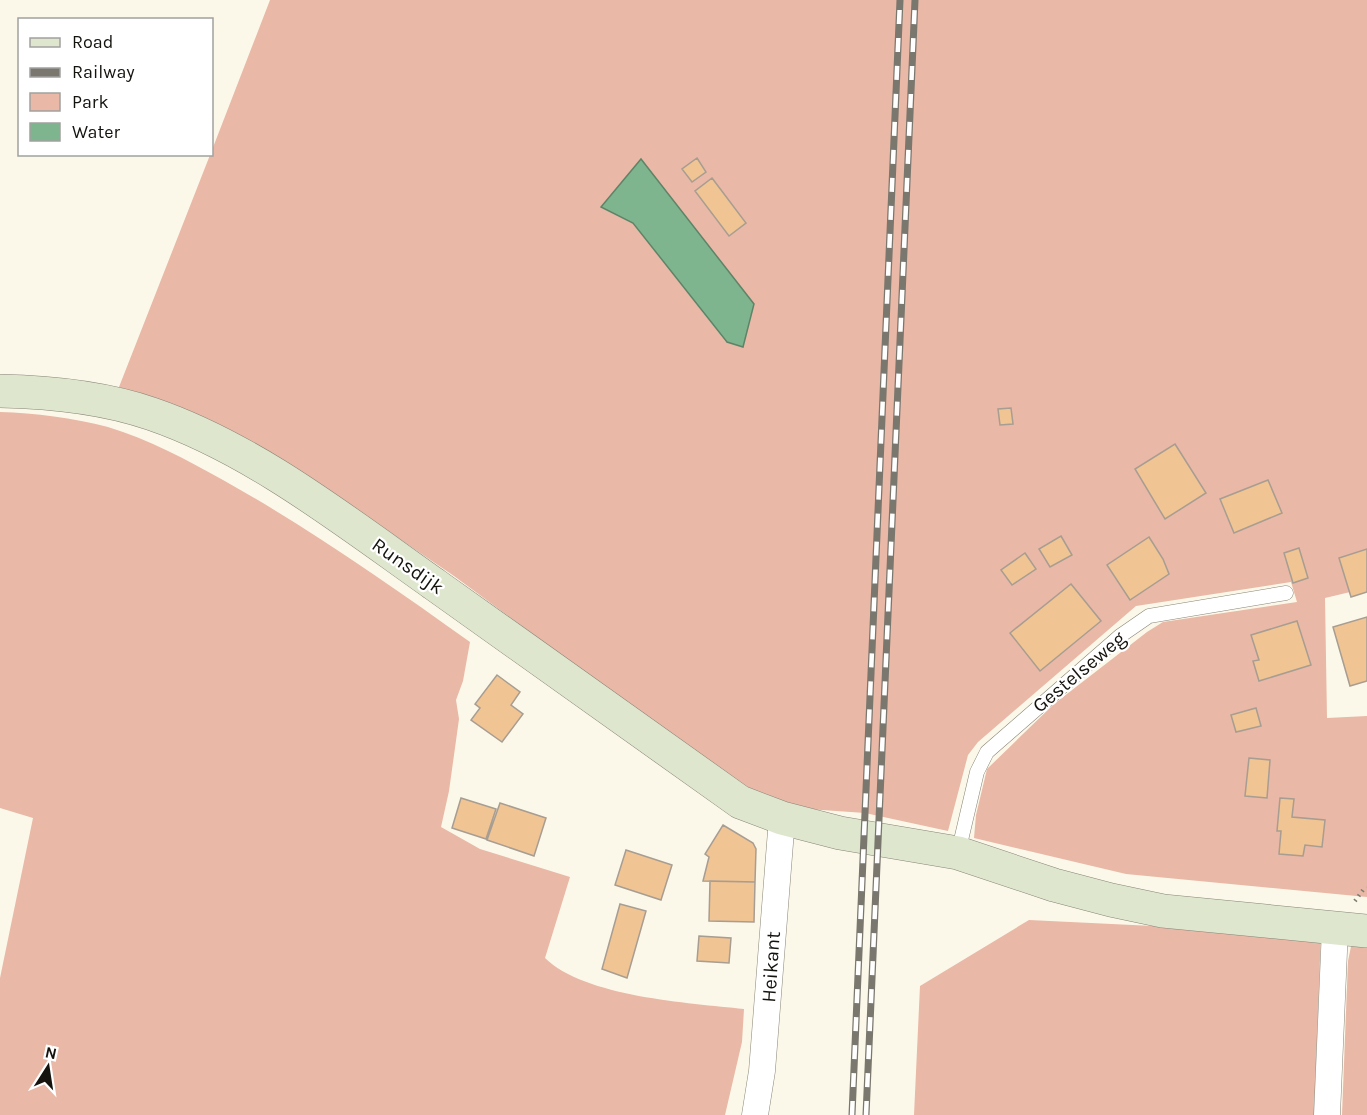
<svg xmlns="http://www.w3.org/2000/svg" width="1367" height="1115" font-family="Karla,sans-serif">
	<rect width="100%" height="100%" fill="#fbf8e9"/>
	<path fill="#e9b8a6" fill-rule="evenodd" d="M270,0H1367V588L1325,598L1327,718L1367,716V897L1126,874L974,838L976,815L987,769L1054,704L1147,632L1163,622L1297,602L1291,582L1136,606L978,742L968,755L948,831L865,813L793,808L758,800L454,576L331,492L211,422L119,387L210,155L212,154V150ZM641,160L726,342L633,223L601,207Z
		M0,412C35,413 73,418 108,427C148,439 187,460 223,480C309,528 390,585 470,642L463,681L456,700L459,719L449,791L441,827L480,849L570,877L545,958C585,997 689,1003 744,1009L742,1042L725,1115H0V978L33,818L0,808Z
		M1029,920L1321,934L1314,1115H914L920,986Z
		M1354,932L1367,934V1115H1342L1348,961Z"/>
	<path fill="#7eb58e" stroke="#5e8468" stroke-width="1.5" d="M641,159L754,304L743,347L727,342L633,223L601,207Z"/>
	<path fill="#f0c493" stroke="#a79d92" stroke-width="1.5" d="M697,158L706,172L692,182L682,169Z
		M712,178L746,223L729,236L695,191Z
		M1011,408L1013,424L1000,425L998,409Z
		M1175,444L1206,493L1165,519L1135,469Z
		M1268,480L1282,513L1234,533L1220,499Z
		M1061,536L1072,555L1050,567L1039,549Z
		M1149,537L1163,559L1169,574L1130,600L1107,565Z
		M1299,548L1308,578L1293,583L1284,553Z
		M1367,549V592L1351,597L1339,558Z
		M1025,553L1036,569L1012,585L1001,570Z
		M1071,584L1101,621L1040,671L1010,633Z
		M1367,617V681L1350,686L1333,627Z
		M1297,621L1311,665L1259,681L1253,661L1259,660L1251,635Z
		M497,675L520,692L511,705L523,714L502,742L471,720L480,708L475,704Z
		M1256,708L1261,726L1236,732L1231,715Z
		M1249,758L1270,760L1267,798L1245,796Z
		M461,798L496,809L486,839L452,828Z
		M1280,798L1294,799L1292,817L1325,820L1322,847L1305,845L1303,856L1279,854L1281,831H1277Z
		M500,803L546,818L534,856L487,840Z
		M723,825L753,843L756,849L755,882L703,881L709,857L705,854Z
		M626,850L672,865L661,900L615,885Z
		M710,881L755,882L754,922L709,921Z
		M620,904L646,911L627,978L602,969Z
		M699,936L731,938L729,963L697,961Z"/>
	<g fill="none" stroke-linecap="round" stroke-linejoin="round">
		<g stroke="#888578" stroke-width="15">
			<path id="lane" d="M958,853L977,772L987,752L1120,636L1149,616L1286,593"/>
		</g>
		<g stroke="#888578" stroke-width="27">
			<path id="street" d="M755,1115L762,1071L782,818
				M1327,1115L1335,928"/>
		</g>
		<g stroke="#888578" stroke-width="34">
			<path id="secondary" d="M0,391C51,392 103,397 152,414C254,449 346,522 434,584C536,657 638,730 740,802L782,818L840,833L958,853L1054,885L1111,900L1163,911L1367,931"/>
		</g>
		<path stroke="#7d7b72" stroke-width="4" stroke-dasharray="1.5 4.5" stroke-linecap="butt" d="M1355,901L1363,890L1367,888"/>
		<use href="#lane" stroke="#fff" stroke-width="14"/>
		<use href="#street" stroke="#fff" stroke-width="26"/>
		<use href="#secondary" stroke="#dee6ce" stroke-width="33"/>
		<g stroke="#79776e" stroke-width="7">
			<path id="rail" d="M852,1115L900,0
				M866,1115L915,0"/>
		</g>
		<use href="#rail" stroke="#fff" stroke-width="4.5" stroke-dasharray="14" stroke-linecap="butt"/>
	</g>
	<g text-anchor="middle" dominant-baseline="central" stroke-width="4.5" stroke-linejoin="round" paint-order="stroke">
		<g font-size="20" fill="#14130e" stroke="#fff">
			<text transform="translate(408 566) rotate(35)">Runsdijk</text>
			<text transform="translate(1079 672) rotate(-40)">Gestelseweg</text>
			<text transform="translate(771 967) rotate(-86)">Heikant</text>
		</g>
	</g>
	<rect x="18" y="18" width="195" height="138" fill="#ffffff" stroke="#a1a19f" stroke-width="1.5"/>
	<rect x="30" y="38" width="30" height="9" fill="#dee6ce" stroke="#a1a19f" stroke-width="1.5"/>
	<text x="72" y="48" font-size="18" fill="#14130e">Road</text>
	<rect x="30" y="68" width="30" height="9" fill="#79776e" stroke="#a1a19f" stroke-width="1.5"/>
	<text x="72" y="78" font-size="18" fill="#14130e">Railway</text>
	<rect x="30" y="93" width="30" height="18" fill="#e9b8a6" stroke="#a1a19f" stroke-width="1.5"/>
	<text x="72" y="108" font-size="18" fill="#14130e">Park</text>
	<rect x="30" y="123" width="30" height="18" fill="#7eb58e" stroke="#a1a19f" stroke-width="1.5"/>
	<text x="72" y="138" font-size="18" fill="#14130e">Water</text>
	<g transform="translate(48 1067) rotate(12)" stroke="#ffffff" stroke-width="4.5" paint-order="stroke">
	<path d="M0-4.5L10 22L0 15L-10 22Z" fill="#14130e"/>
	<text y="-9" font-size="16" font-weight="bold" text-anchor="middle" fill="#14130e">N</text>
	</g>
</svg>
